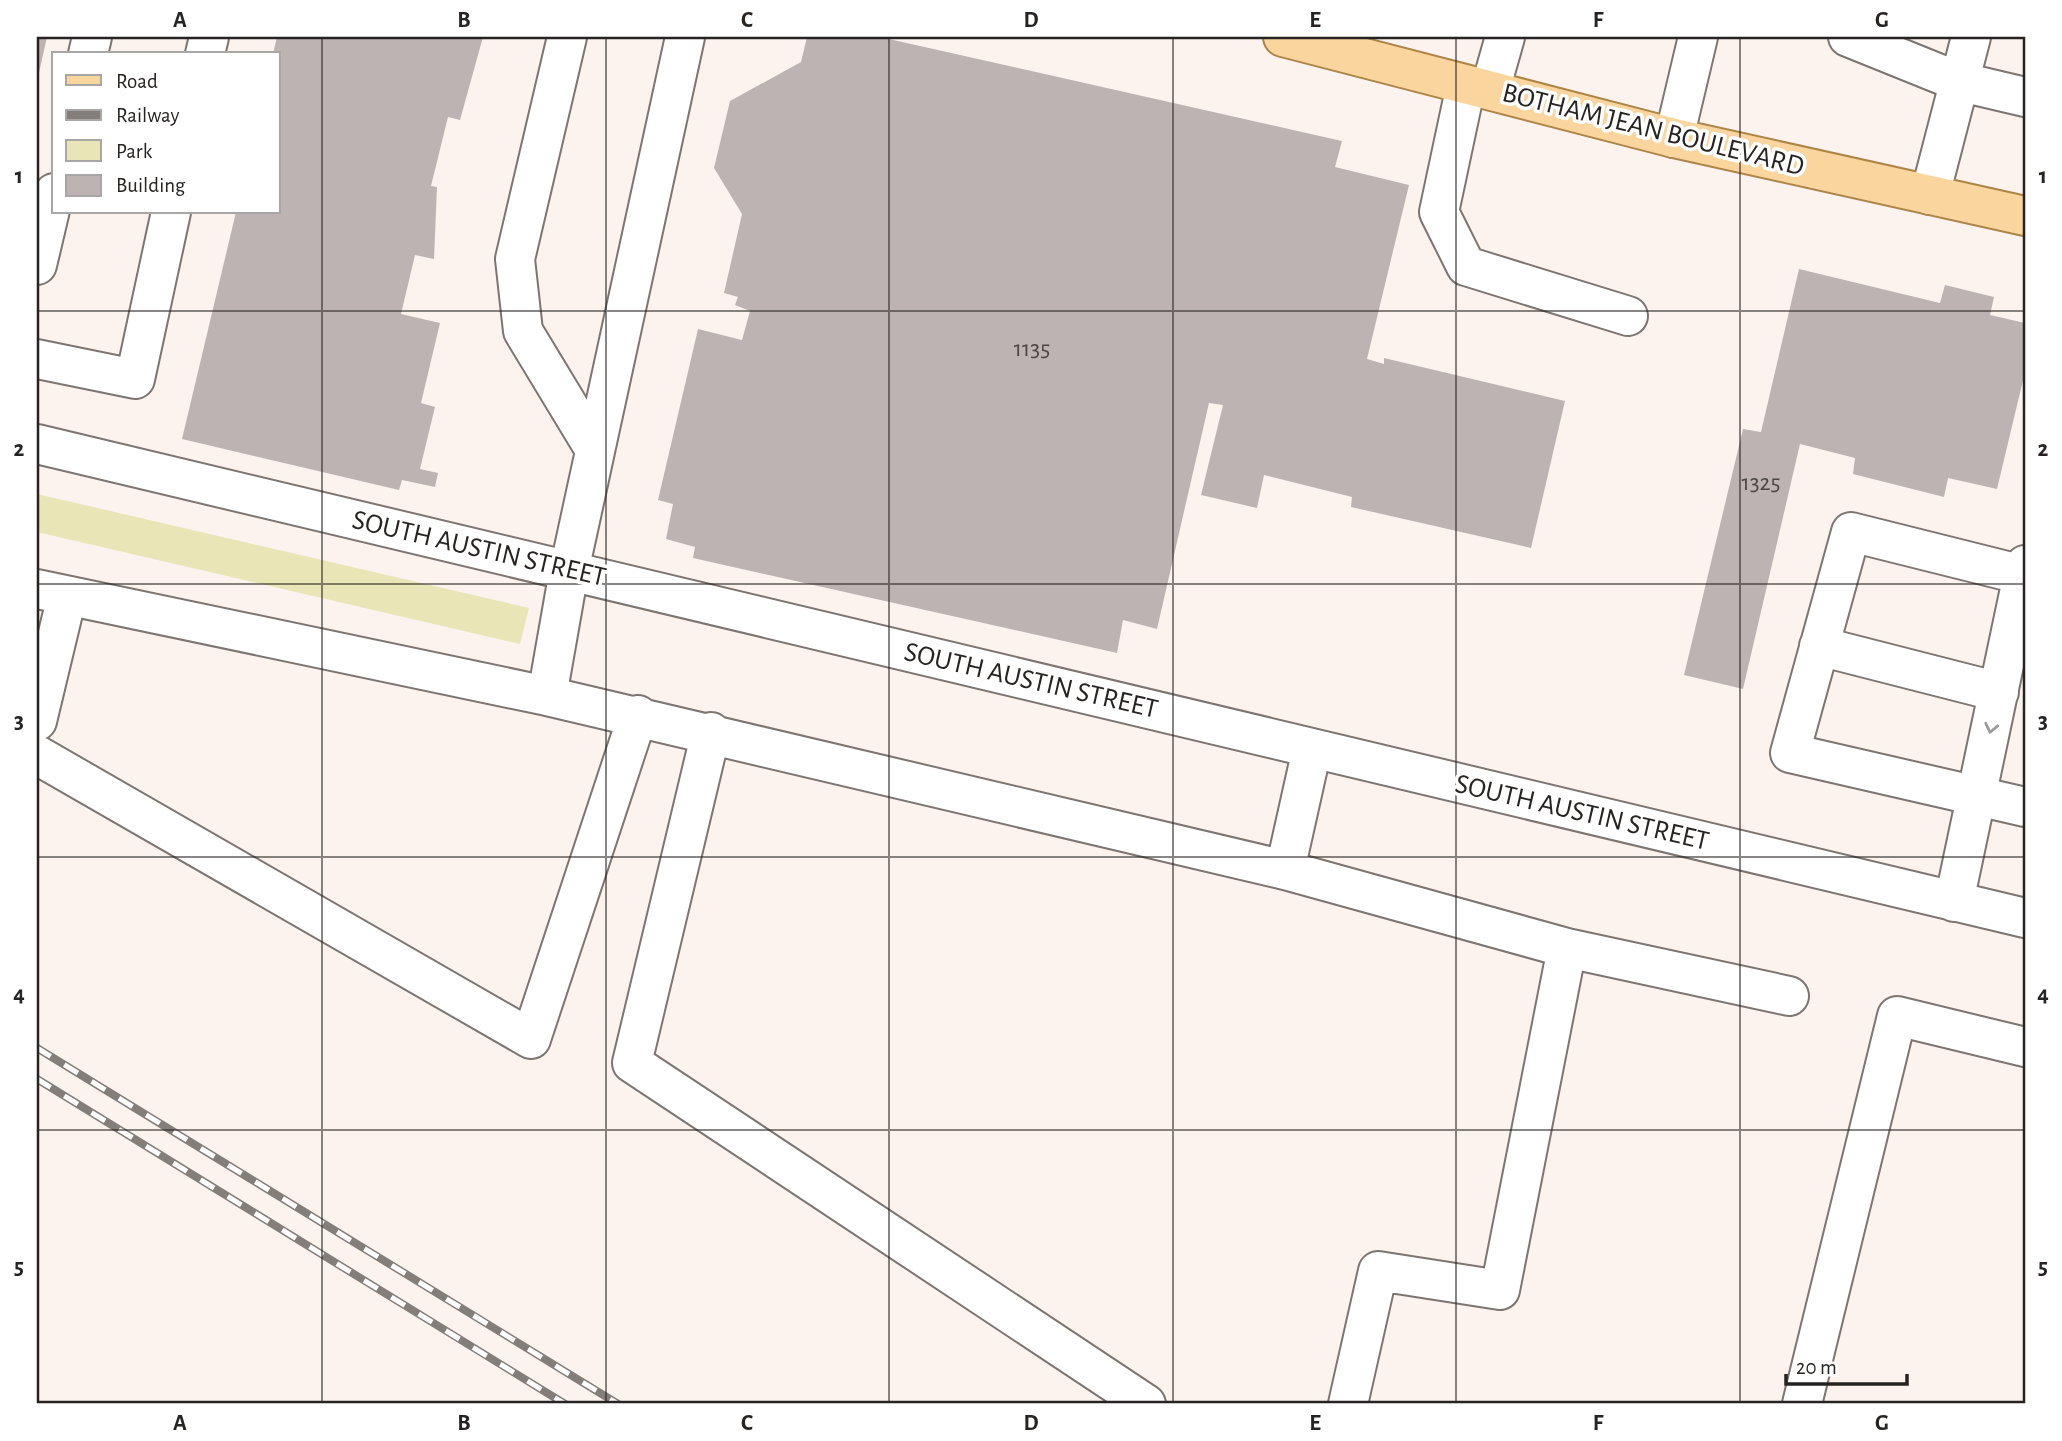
<svg xmlns="http://www.w3.org/2000/svg" width="2062" height="1441" font-family="'Alegreya Sans',sans-serif">
	<rect width="100%" height="100%" fill="#fcf3ee"/>
	<path fill="#e9e5b7" d="M37,494L529,608L520,644L37,532Z"/>
	<path fill="#beb3b3" d="M37,37H47L38,77H37Z
		M277,37H483L460,120L448,117L431,186L437,187L434,259L415,255L401,314L440,323L421,403L435,407L420,469L438,473L435,487L402,480L399,490L182,439L236,212H278V54H273Z
		M807,37H880L1342,141L1335,167L1409,185L1367,359L1384,364V358L1565,401L1531,548L1351,507L1352,497L1264,475L1257,508L1201,495L1223,405L1209,403L1157,629L1123,620L1117,653L693,558L695,547L666,539L673,504L658,500L698,329L742,340L750,311L735,305L738,297L724,293L742,214L714,168L730,101L801,62Z
		M1799,269L1940,303L1945,285L1994,297L1990,315L2025,323V372L1997,489L1948,478L1944,497L1853,474L1855,458L1800,444L1743,689L1684,675L1743,429L1761,432Z"/>
	<g fill="none" stroke-linecap="round" stroke-linejoin="round">
		<g stroke="#7d7571" stroke-width="42">
			<path id="minor" d="M567,37L515,259L523,331L595,450
				M685,37L569,571L547,696L1285,870L1312,749
				M1848,37L1957,81L2025,97
				M88,54L92,37
				M205,54L209,37
				M1466,85L1439,212L1466,266L1628,316
				M1490,90L1505,37
				M1674,138L1698,37
				M1930,195L1971,37
				M37,265L54,193
				M37,359L135,379L171,212
				M37,444L2025,918
				M2023,575L1851,532L1790,753L2025,807
				M37,589L547,696
				M1819,646L1999,692
				M37,721L67,596
				M711,732L632,1063L1146,1404
				M37,755L531,1039L638,715
				M1285,870L1567,948L1500,1290L1378,1271L1348,1404
				M1954,902L2025,565
				M1567,948L1789,996
				M1802,1404L1897,1016L2025,1047"/>
		</g>
		<g stroke="#ae8548" stroke-width="42">
			<path id="major" d="M1283,37L1674,138L2025,216"/>
		</g>
		<use href="#minor" stroke="#fff" stroke-width="38"/>
		<use href="#major" stroke="#fad69e" stroke-width="38"/>
		<g stroke="#837e7a" stroke-width="8">
			<path id="rail" d="M37,1048L618,1404
				M37,1079L565,1404"/>
		</g>
		<use href="#rail" stroke="#fff" stroke-width="5" stroke-dasharray="16" stroke-linecap="butt"/>
	</g>
	<defs><path id="oneway-chevron" d="M-2-3.5L2.5 0L-2 3.5" fill="none" stroke-width="1.6" stroke-linecap="round" stroke-linejoin="round" transform="scale(1.75)"/></defs>
	<use stroke="#9d9c9b" href="#oneway-chevron" transform="translate(1991 728) rotate(102)"/>
	<path fill="none" stroke="#262321" stroke-width="2" stroke-opacity="0.55" d="M322,37V1404M606,37V1404M889,37V1404M1173,37V1404M1456,37V1404M1740,37V1404M37,311H2025M37,584H2025M37,857H2025M37,1130H2025"/>
	<g text-anchor="middle" dominant-baseline="central" stroke-width="7" stroke-linejoin="round" paint-order="stroke">
		<g font-size="24" fill="#4c4746">
			<text x="1032" y="349">1135</text>
			<text x="1761" y="483">1325</text>
		</g>
		<g font-size="28" fill="#262321" stroke="#fff">
			<text transform="translate(1653 130) rotate(14)">BOTHAM JEAN BOULEVARD</text>
			<text transform="translate(479 549) rotate(13)">SOUTH AUSTIN STREET</text>
			<text transform="translate(1031 681) rotate(13)">SOUTH AUSTIN STREET</text>
			<text transform="translate(1582 813) rotate(13)">SOUTH AUSTIN STREET</text>
		</g>
	</g>
	<rect width="2062" height="1441" fill="none" stroke="#ffffff" stroke-width="77"/>
	<rect x="52" y="52" width="228" height="161" fill="#ffffff" stroke="#a8a7a6" stroke-width="2"/>
	<rect x="66" y="75" width="35" height="10" fill="#fad69e" stroke="#a8a7a6" stroke-width="2"/>
	<text x="116" y="88" font-size="21" fill="#262321">Road</text>
	<rect x="66" y="110" width="35" height="10" fill="#837e7a" stroke="#a8a7a6" stroke-width="2"/>
	<text x="116" y="122" font-size="21" fill="#262321">Railway</text>
	<rect x="66" y="140" width="35" height="21" fill="#e9e5b7" stroke="#a8a7a6" stroke-width="2"/>
	<text x="116" y="158" font-size="21" fill="#262321">Park</text>
	<rect x="66" y="175" width="35" height="21" fill="#beb3b3" stroke="#a8a7a6" stroke-width="2"/>
	<text x="116" y="192" font-size="21" fill="#262321">Building</text>
	<path d="M1786 1374v10h121v-10" fill="none" stroke="#262321" stroke-width="3.5"/>
	<text x="1796" y="1374" font-size="21" fill="#262321" stroke="#ffffff" stroke-width="5" paint-order="stroke">20 m</text>
	<rect x="38" y="38" width="1986" height="1364" fill="none" stroke="#262321" stroke-width="2.5"/>
	<g font-size="23" text-anchor="middle" font-weight="bold" fill="#262321">
		<text x="180" y="27">A</text>
		<text x="464" y="27">B</text>
		<text x="747" y="27">C</text>
		<text x="1031" y="27">D</text>
		<text x="1315" y="27">E</text>
		<text x="1598" y="27">F</text>
		<text x="1882" y="27">G</text>
		<text x="19" y="183">1</text>
		<text x="2043" y="183">1</text>
		<text x="19" y="456">2</text>
		<text x="2043" y="456">2</text>
		<text x="19" y="728">3</text>
		<text x="2043" y="728">3</text>
		<text x="19" y="1001">4</text>
		<text x="2043" y="1001">4</text>
		<text x="19" y="1274">5</text>
		<text x="2043" y="1274">5</text>
		<text x="180" y="1430">A</text>
		<text x="464" y="1430">B</text>
		<text x="747" y="1430">C</text>
		<text x="1031" y="1430">D</text>
		<text x="1315" y="1430">E</text>
		<text x="1598" y="1430">F</text>
		<text x="1882" y="1430">G</text>
	</g>
</svg>
